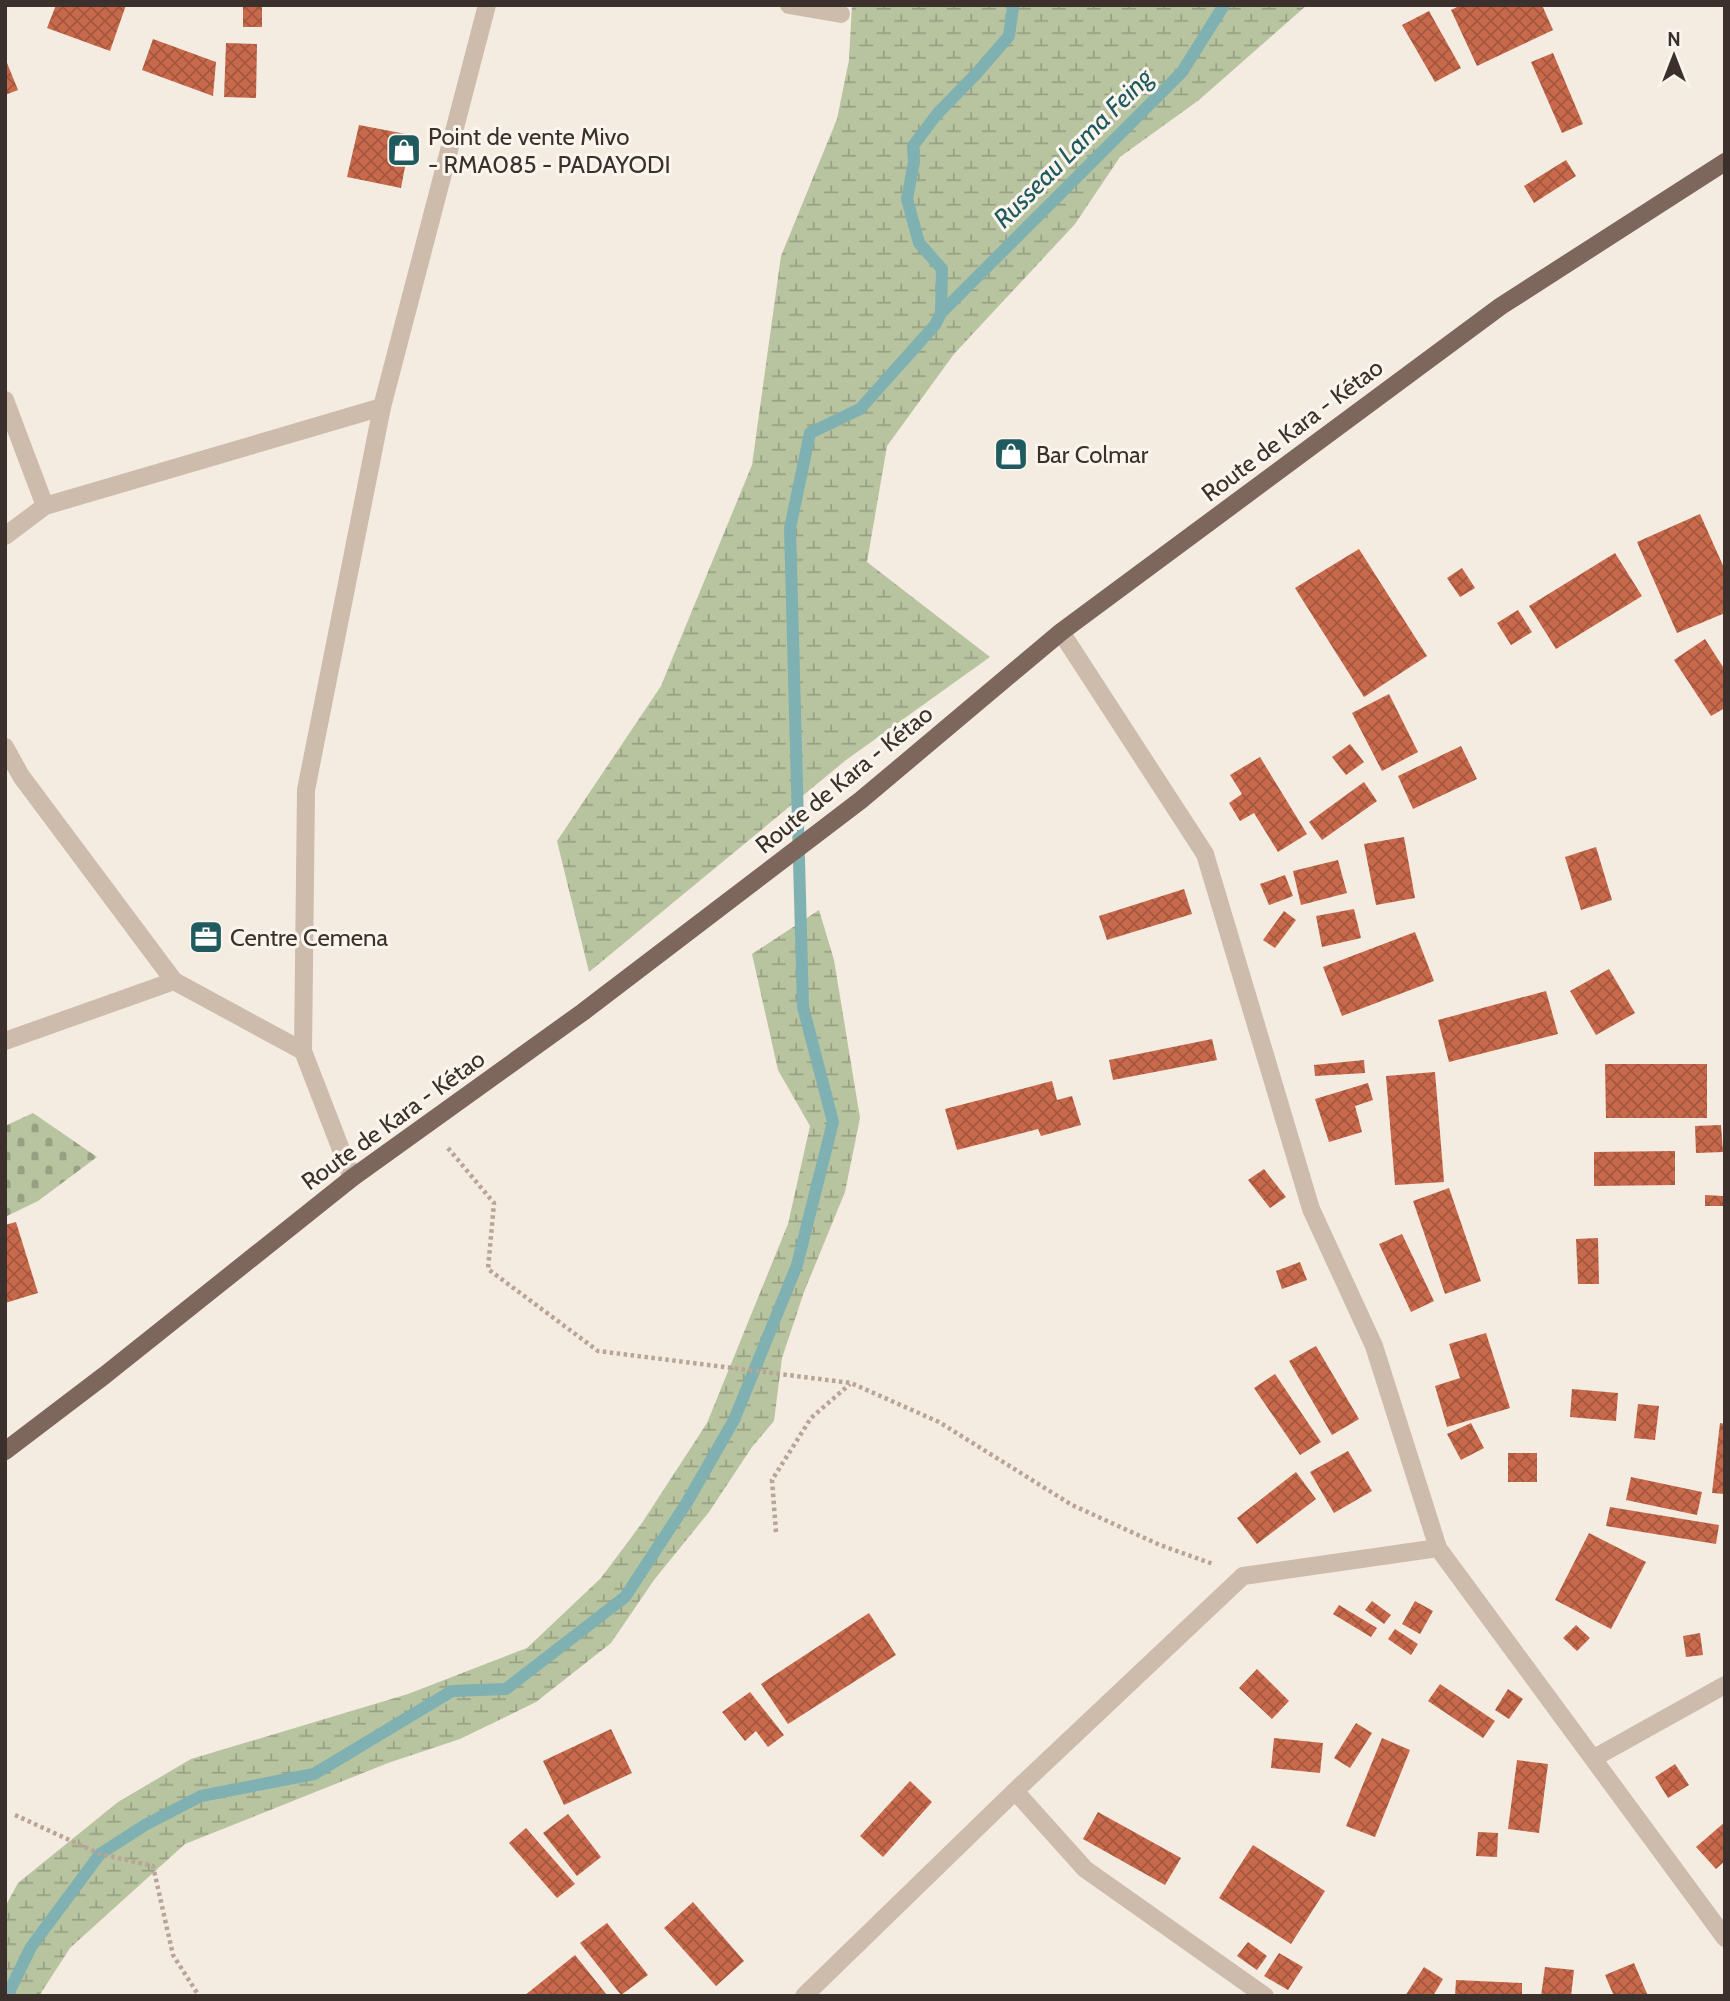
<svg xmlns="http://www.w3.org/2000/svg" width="1730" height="2001" font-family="Cabin,sans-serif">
	<defs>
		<pattern id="wetland-marsh" width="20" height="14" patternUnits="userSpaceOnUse" patternTransform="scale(1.75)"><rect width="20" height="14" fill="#b8c4a0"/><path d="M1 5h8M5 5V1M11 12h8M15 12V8" fill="none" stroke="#97a083"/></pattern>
		<pattern id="cemetery-stones" width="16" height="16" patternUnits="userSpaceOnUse" patternTransform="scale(1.75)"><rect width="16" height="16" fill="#b8c4a0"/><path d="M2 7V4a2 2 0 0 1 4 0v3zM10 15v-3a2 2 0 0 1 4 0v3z" fill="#97a083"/></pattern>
		<pattern id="building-cross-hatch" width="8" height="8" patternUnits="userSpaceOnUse" patternTransform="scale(1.75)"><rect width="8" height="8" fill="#c8694b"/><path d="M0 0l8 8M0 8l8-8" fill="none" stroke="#a4573f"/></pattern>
	</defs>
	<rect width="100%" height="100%" fill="#f4ebe1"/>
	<path fill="url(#wetland-marsh)" d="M852,5H1307L1199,100L1120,157L1075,224L954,354L887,446L867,562L990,657L846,760L589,972L557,841L661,686L752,465L781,256L837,119L849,60Z
		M819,910L834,960L860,1118L845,1192L804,1292L782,1358L774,1421L752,1447L709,1512L654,1580L611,1643L536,1702L460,1739L388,1763L185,1844L70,1948L39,1996H5V1907L18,1883L118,1802L191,1759L408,1694L527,1648L601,1578L642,1523L707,1423L788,1224L810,1126L778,1070L752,954Z"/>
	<path fill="url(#cemetery-stones)" d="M33,1113L97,1157L38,1201L5,1217V1126Z"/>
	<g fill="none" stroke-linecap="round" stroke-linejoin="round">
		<path stroke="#7fb0b2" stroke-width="12" d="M941,313L942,269L919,243L907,199L914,162L913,146L937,114L976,74L1009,36L1013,7L1011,5
			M7,1996L31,1947L100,1854L145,1825L201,1796L314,1774L452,1691L506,1689L625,1597L686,1504L734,1420L797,1265L833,1122L803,1007L790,528L810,433L860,409L935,325L941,313L1182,72L1224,5"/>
	</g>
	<path fill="url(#building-cross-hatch)" d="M56,5H126L110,51L47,28Z
		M243,5H262V27H243Z
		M1461,5H1542L1553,30L1477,66L1451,10Z
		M1429,11L1461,68L1435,82L1402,25Z
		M153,39L216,62L213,96L142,70Z
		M226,43L257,44L256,98L224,97Z
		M1553,53L1583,124L1562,133L1531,62Z
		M5,58L18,90L5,95Z
		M359,125L411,135L401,188L347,177Z
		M1566,160L1576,176L1534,203L1524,186Z
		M1700,514L1725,570V613L1677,633L1637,542Z
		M1359,549L1427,656L1364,697L1295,588Z
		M1615,553L1642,596L1556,649L1529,606Z
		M1462,568L1475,588L1460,597L1447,578Z
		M1518,610L1532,632L1511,645L1497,623Z
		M1705,639L1725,670V708L1711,716L1674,660Z
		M1389,694L1418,752L1382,771L1352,713Z
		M1350,744L1364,762L1346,775L1332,757Z
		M1461,746L1477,779L1413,809L1398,776Z
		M1260,757L1307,834L1278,852L1254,813L1240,821L1229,803L1242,794L1230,775Z
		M1364,782L1377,801L1322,840L1309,822Z
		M1404,837L1415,898L1376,905L1364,844Z
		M1596,847L1612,900L1581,910L1565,857Z
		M1338,860L1347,893L1301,905L1293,871Z
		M1285,875L1293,896L1269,905L1260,884Z
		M1184,889L1192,914L1107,940L1099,916Z
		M1354,909L1361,938L1322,947L1316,916Z
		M1284,911L1296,920L1275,948L1263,940Z
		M1415,932L1434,981L1342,1016L1323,967Z
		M1609,969L1635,1013L1596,1035L1570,991Z
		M1546,991L1558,1034L1449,1062L1438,1020Z
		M1212,1039L1217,1060L1113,1080L1109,1060Z
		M1364,1060L1365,1073L1315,1076L1314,1065Z
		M1605,1064H1707V1118H1606Z
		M1435,1072L1444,1182L1395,1185L1386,1076Z
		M1052,1081L1057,1100L1072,1096L1081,1125L1041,1136L1038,1129L957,1150L945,1109Z
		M1368,1083L1373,1100L1355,1106L1362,1132L1329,1142L1315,1099Z
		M1721,1125L1723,1152L1696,1153L1695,1126Z
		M1675,1151V1185L1594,1186V1152Z
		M1264,1169L1286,1197L1270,1208L1248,1180Z
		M1449,1188L1481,1281L1445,1294L1413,1201Z
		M1705,1195L1723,1196V1206H1705Z
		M16,1222L38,1293L5,1303V1225Z
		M1402,1234L1434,1301L1411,1312L1379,1244Z
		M1598,1238L1599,1284H1578L1576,1239Z
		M1300,1262L1307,1280L1282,1289L1276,1271Z
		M1486,1333L1510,1408L1447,1427L1435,1386L1460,1378L1449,1344Z
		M1316,1346L1359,1419L1332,1435L1289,1361Z
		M1275,1374L1321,1442L1300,1455L1254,1388Z
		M1572,1389L1618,1393L1616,1421L1570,1417Z
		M1638,1404L1659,1406L1655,1440L1634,1438Z
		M1471,1423L1484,1448L1461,1460L1447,1434Z
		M1720,1423L1725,1424V1494L1712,1493Z
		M1348,1451L1372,1491L1334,1513L1310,1472Z
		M1508,1453H1537V1482H1508Z
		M1296,1472L1316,1499L1257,1544L1237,1518Z
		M1631,1477L1702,1492L1697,1515L1626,1500Z
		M1610,1507L1719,1525L1716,1544L1606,1526Z
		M1589,1533L1646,1562L1611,1629L1555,1600Z
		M1372,1601L1391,1615L1384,1624L1365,1610Z
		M1415,1601L1433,1611L1420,1634L1402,1624Z
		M1339,1605L1377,1628L1371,1637L1333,1614Z
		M869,1613L896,1655L788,1724L761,1684Z
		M1576,1625L1590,1638L1577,1651L1563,1638Z
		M1395,1629L1418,1644L1411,1655L1388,1639Z
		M1700,1633L1703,1655L1686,1657L1683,1636Z
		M1257,1669L1289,1701L1272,1719L1239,1688Z
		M1440,1684L1495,1721L1483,1738L1428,1701Z
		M1508,1689L1523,1699L1509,1719L1495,1710Z
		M750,1692L784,1735L768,1747L756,1731L745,1741L722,1712Z
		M1356,1723L1372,1733L1350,1768L1334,1758Z
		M611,1729L632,1773L564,1805L543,1761Z
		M1274,1738L1323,1743L1320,1773L1271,1768Z
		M1382,1738L1410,1750L1375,1837L1346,1826Z
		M1517,1760L1548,1764L1539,1833L1508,1829Z
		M1675,1764L1689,1785L1668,1798L1655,1777Z
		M910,1781L932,1802L883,1857L860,1836Z
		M1098,1812L1181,1858L1165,1885L1083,1839Z
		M568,1814L601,1857L577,1876L543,1833Z
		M1725,1822V1861L1716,1869L1696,1847Z
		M526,1828L575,1884L557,1898L509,1843Z
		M1478,1832L1498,1833L1497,1857L1476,1856Z
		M1253,1845L1325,1891L1291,1944L1219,1898Z
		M693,1902L744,1961L716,1986L664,1928Z
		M607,1923L648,1975L621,1995L580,1943Z
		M1248,1942L1267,1956L1257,1970L1237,1956Z
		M1279,1953L1303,1967L1288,1990L1264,1976Z
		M575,1955L607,1995L524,1996Z
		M1634,1963L1648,1996H1614L1605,1975Z
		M1424,1967L1443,1979L1433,1996H1405Z
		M1545,1967L1574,1970L1571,1996H1541Z
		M1456,1980L1522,1983V1996H1455Z"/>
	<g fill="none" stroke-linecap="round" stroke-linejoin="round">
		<path stroke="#b9a596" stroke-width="4.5" stroke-dasharray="3.5 3.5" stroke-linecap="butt" d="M448,1148L494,1203L488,1269L598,1351L851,1383L939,1422L1072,1505L1160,1545L1213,1564
			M776,1532L772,1480L811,1418L850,1384
			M15,1815L100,1854L153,1866L173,1955L199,1996"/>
		<path stroke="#cdbbac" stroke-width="18" d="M789,5L841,14
			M5,400L45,506
			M5,536L45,506L382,407
			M1061,632L1205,854L1311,1209L1374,1346L1438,1548L1725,1938
			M5,747L21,776L174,981L303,1051
			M5,1041L174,981
			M352,1178L303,1051L306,790L382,407L487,5
			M1594,1758L1725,1685
			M1015,1791L1085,1869L1265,1996
			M804,1996L1015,1791L1243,1576L1438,1548"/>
		<path stroke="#7d675c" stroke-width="18" d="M5,1451L105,1375L352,1178L583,1012L861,800L1061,632L1501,306L1725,162"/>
	</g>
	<defs>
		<g id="shop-square" transform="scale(1.75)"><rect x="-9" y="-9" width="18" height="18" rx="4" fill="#1f5a5e" stroke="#fbf5ee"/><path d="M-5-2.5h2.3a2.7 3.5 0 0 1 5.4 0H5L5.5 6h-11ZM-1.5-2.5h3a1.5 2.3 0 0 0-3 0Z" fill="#fff"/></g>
		<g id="office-square" transform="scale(1.75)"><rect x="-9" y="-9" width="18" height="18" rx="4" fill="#1f5a5e" stroke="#fbf5ee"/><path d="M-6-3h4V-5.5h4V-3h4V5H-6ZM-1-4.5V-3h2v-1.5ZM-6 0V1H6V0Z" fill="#fff"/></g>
	</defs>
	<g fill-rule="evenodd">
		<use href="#shop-square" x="404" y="150"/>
		<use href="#shop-square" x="1011" y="454"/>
		<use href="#office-square" x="206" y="937"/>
	</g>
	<g text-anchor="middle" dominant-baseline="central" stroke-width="6" stroke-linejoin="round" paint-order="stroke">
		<g font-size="24" fill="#3b302b" stroke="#fbf5ee" text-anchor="start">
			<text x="428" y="136">Point de vente Mivo<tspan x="428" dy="28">- RMA085 - PADAYODI</tspan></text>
			<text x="1036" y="454">Bar Colmar</text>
			<text x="230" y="937">Centre Cemena</text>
		</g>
		<g font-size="24" fill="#3b302b" stroke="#fbf5ee">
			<text transform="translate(1292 430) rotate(-37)">Route de Kara - Kétao</text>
			<text transform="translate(844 779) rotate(-39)">Route de Kara - Kétao</text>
			<text transform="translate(393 1120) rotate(-36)">Route de Kara - Kétao</text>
		</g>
		<g font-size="26" font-style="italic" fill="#1f5a5e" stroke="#fbf5ee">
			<text transform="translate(1073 148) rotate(-45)">Russeau Lama Feing</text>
		</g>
	</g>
	<rect width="1730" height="2001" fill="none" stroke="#3b302b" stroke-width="14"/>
	<g transform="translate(1674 56)" stroke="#fbf5ee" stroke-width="5" paint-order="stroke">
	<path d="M0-5L12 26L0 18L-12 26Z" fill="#3b302b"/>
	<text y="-10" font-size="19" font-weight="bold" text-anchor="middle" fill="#3b302b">N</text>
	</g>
</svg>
